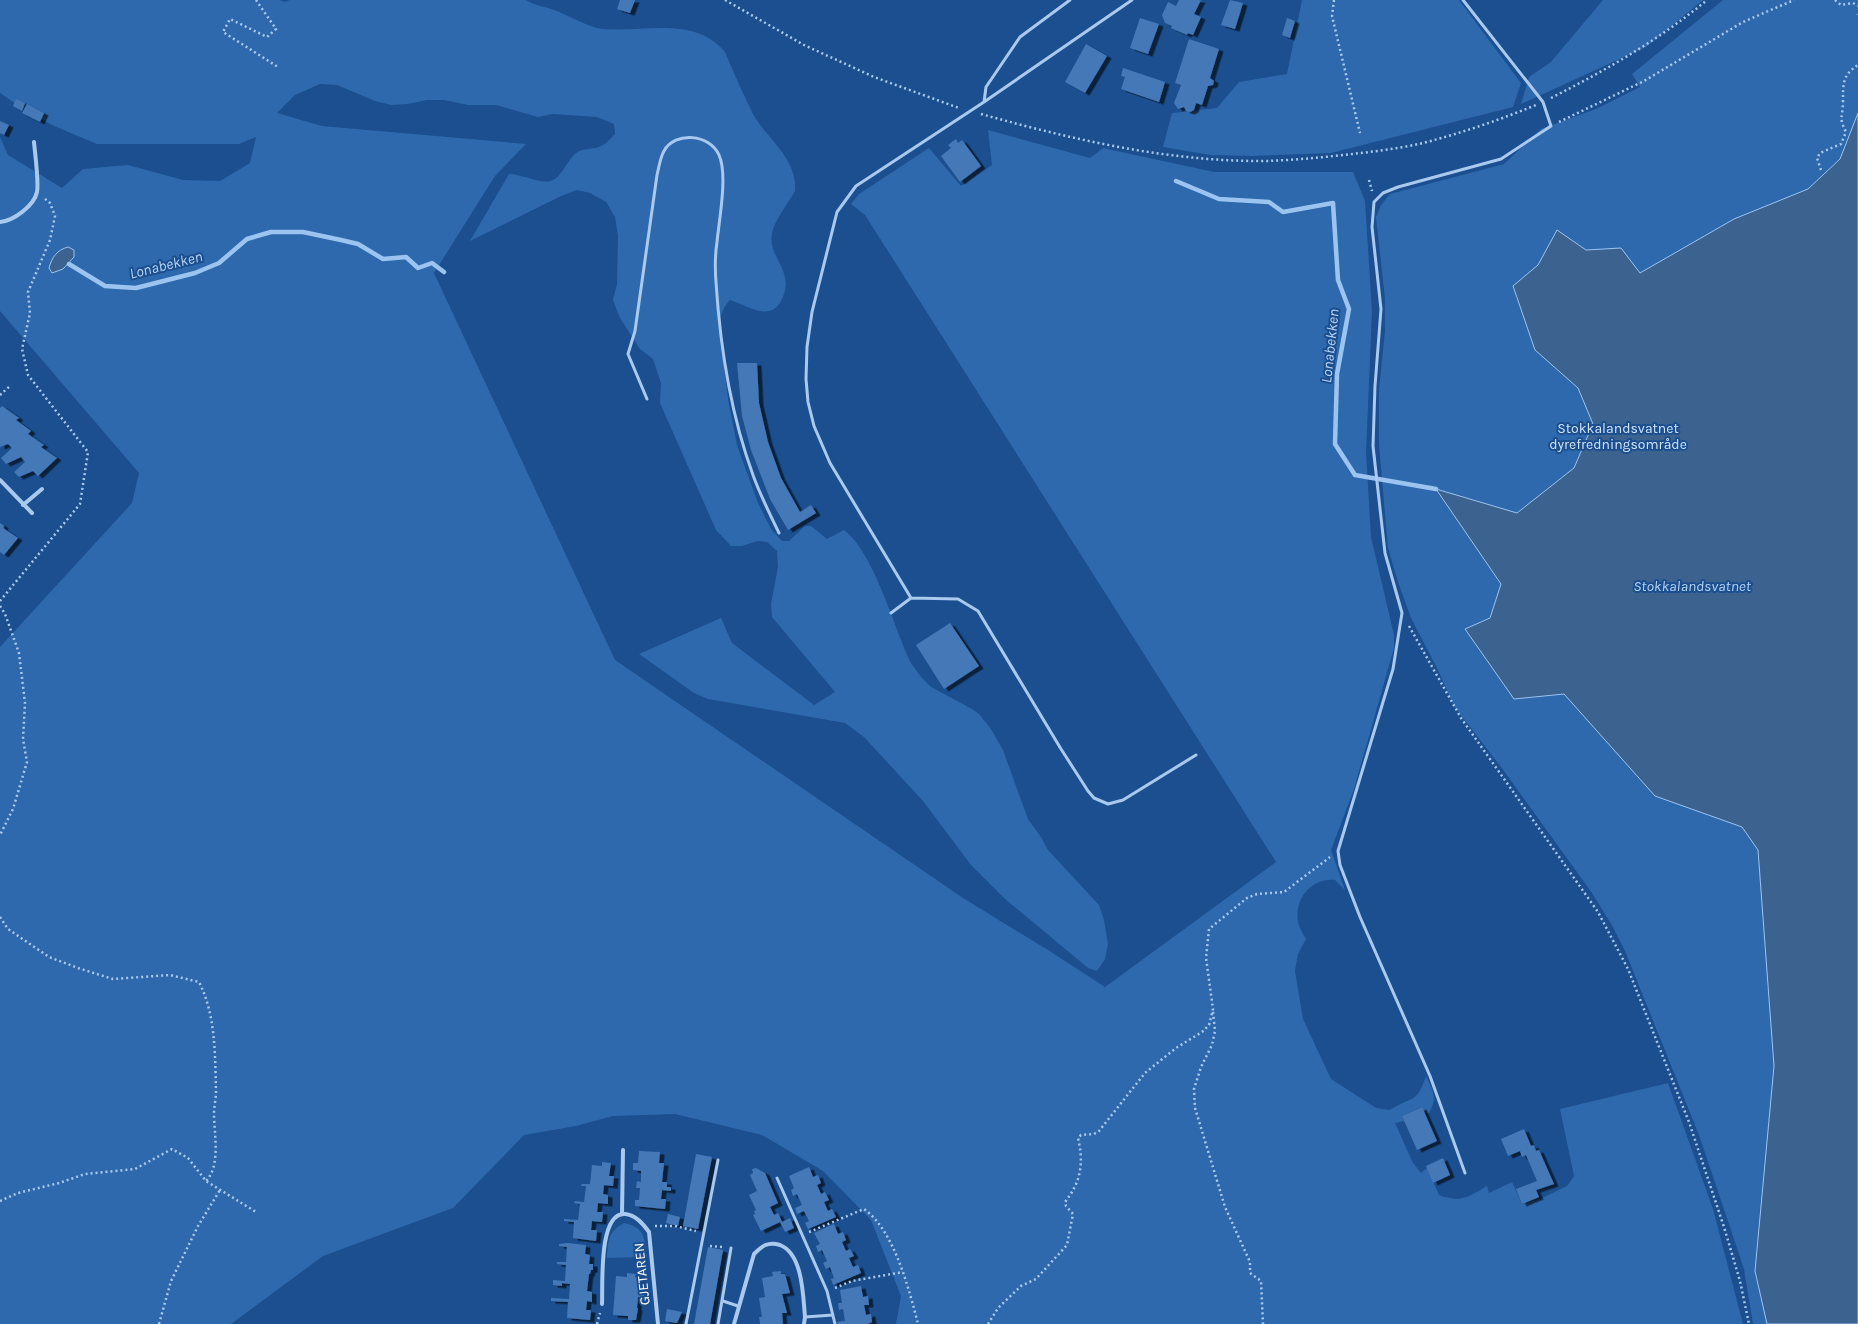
<svg xmlns="http://www.w3.org/2000/svg" width="1858" height="1324" font-family="Karla,sans-serif">
	<defs>
		<filter id="shadow"><feDropShadow dx="4.5" dy="2.5" stdDeviation="0" flood-color="#0009"/></filter>
	</defs>
	<rect width="100%" height="100%" fill="#1b4f8f"/>
	<path fill="#2e69ad" d="M0,0H279L285,2L290,0H526C535,6 547,7 557,11C569,16 591,28 603,29C644,33 694,15 725,52C734,73 743,94 753,114C767,139 798,159 795,191C789,202 774,221 772,234C767,257 797,272 781,301C770,322 748,306 730,300L725,306L719,320L728,399L737,445L758,503L771,529L782,541H789L805,526H811L827,539L844,530C874,552 894,628 911,663L921,677L931,687L972,709L979,714L991,729L1003,750L1028,819L1041,837L1048,850L1099,905L1104,920L1108,944L1105,959L1097,971L1088,968L1004,898L971,865L923,801L864,737L845,723L708,699L694,693L639,654L721,618L732,643L814,705L835,692L772,617L771,604L778,567L777,551L767,542L758,541L742,546H731L716,530L660,403L661,383L653,359L640,349L620,318L613,300L617,284L618,236L615,217L606,202L590,193L577,190L561,196L470,241L509,174C522,174 540,184 551,181C561,178 566,163 573,156C582,146 591,151 601,146C606,144 611,138 615,134L614,124L597,117L553,114L538,117L496,105H468L444,100H427L407,104L391,105L375,101L337,85L320,84L295,95L277,113L322,126L526,144L495,176L434,273L615,660L963,898L1048,950L1105,987L1276,862L865,215L851,204L859,194L929,148L961,186L992,165L988,130L1090,158L1103,148L1214,172H1353L1365,201L1372,312L1366,452L1371,537L1394,635V648L1354,789L1331,850L1345,890L1335,880C1312,878 1294,898 1298,922C1299,927 1303,934 1306,939L1298,954L1295,971L1303,1019L1331,1079L1376,1108L1390,1110C1413,1095 1416,1105 1426,1076C1433,1092 1438,1097 1429,1113H1424L1421,1107L1402,1116L1404,1121L1395,1123L1413,1163L1421,1173L1427,1168L1439,1195C1461,1203 1468,1197 1487,1186L1489,1193L1512,1182L1522,1204L1540,1199L1567,1186L1574,1176L1560,1109L1668,1083L1713,1209L1743,1324H896L901,1296L871,1220L823,1171L762,1135L675,1114L613,1116L576,1126L524,1135L453,1208L323,1256L231,1324H0V647L132,503L139,473L0,311V137L8,155L62,188L83,169L128,165L183,180L220,181L250,163L256,137L239,144H97L54,126L26,111L0,93Z
		M1302,0H1459L1521,83L1513,107L1331,153L1251,156L1210,155L1163,147L1172,113L1217,108L1239,82L1287,74Z
		M1603,0H1703L1646,47L1521,104L1529,77L1551,62Z
		M1723,0H1858V1324H1753L1744,1269L1699,1135L1625,951L1613,927L1592,893L1504,771L1454,706L1438,670L1411,618L1398,582L1388,548L1379,445V389L1385,331V299L1376,217L1381,205L1390,194L1504,164L1541,129L1596,109L1640,87L1632,74Z
		M624,1223C646,1228 644,1238 647,1257L607,1258C608,1240 608,1232 624,1223Z"/>
	<path fill="#3c6290" stroke="#9cc4f0" d="M1858,113V1324H1767L1755,1271L1774,1066L1758,850L1742,827L1655,796L1564,694L1514,699L1465,629L1490,618L1501,584L1436,489L1517,513L1574,468L1593,424L1578,388L1535,350L1513,286L1538,265L1557,230L1586,250L1621,248L1640,273L1734,219L1808,189L1840,159Z
		M68,247L74,250V257L63,269L52,273L49,268C52,257 57,250 68,247Z"/>
	<g fill="none" stroke-linecap="round" stroke-linejoin="round">
		<path stroke="#9cc4f0" stroke-width="4.5" d="M1176,181L1219,199L1269,202L1283,212L1333,203L1338,280L1349,309L1337,374L1335,444L1355,475L1436,489
			M69,264L105,286L136,288L195,273L219,263L247,239L271,232H303L341,240L358,244L383,259L406,257L418,268L432,263L444,272"/>
	</g>
	<path fill="#4478b7" filter="url(#shadow)" d="M620,0H635L630,13L617,9Z
		M1179,0H1201L1194,14L1201,17L1193,35L1188,33L1187,35L1171,28L1172,26L1165,23L1162,15L1168,2L1176,6Z
		M1230,0L1243,3L1235,29L1221,25Z
		M1140,18L1159,24L1148,54L1130,48Z
		M1287,18L1295,21L1290,38L1282,35Z
		M1189,39L1219,49L1210,78L1214,81L1213,85L1208,86L1202,105L1196,103L1194,110L1190,112L1186,111L1184,107L1178,109L1174,103L1181,85L1175,83Z
		M1086,44L1107,56L1085,93L1065,82Z
		M1123,68L1165,82L1159,102L1121,89L1125,77L1121,76Z
		M16,99L25,103L22,111L13,106Z
		M27,104L44,113L40,122L22,113Z
		M0,121L9,125L4,135L0,133Z
		M956,139L958,143L962,140L981,166L960,182L941,156L951,148L948,145Z
		M737,363H757L759,403L768,442L781,478L800,512L811,505L816,513L788,530L770,499L751,450L742,416Z
		M2,406L19,418L16,420L31,431L28,434L44,445L41,447L57,458L38,476L33,471L19,477L14,472L25,462L21,457L6,464L1,458L12,448L8,444L0,447V408Z
		M0,523L4,526L3,528L18,538L4,555L0,552Z
		M950,623L979,666L944,689L916,645Z
		M1422,1107L1437,1141L1417,1150L1402,1116Z
		M1524,1129L1531,1146L1534,1145L1536,1151L1539,1150L1554,1184L1536,1190L1539,1197L1522,1204L1516,1189L1537,1181L1526,1155L1522,1157L1520,1151L1508,1156L1501,1139Z
		M639,1151L660,1152L659,1163H664L662,1182H667V1187H671V1191L662,1190L661,1199H666L665,1209L635,1206V1200H639L640,1188H636L637,1181L641,1182V1171L633,1170V1163H638Z
		M696,1154L712,1157L698,1229L683,1226Z
		M1443,1158L1450,1175L1433,1183L1426,1166Z
		M602,1162L611,1163L609,1176H614L613,1186L604,1185L603,1194L608,1195V1204L598,1203L597,1212H603L602,1222L592,1221L591,1230H597L596,1241L573,1238L574,1222L564,1221V1219L578,1220L580,1204L574,1203L575,1201L584,1202L586,1186H581L582,1184H590L592,1165L602,1166Z
		M809,1167L813,1177L818,1175L821,1183L817,1185L821,1194L825,1192L829,1200L824,1202L828,1211L832,1209L836,1217L808,1229L805,1223L809,1221L804,1211L797,1214L795,1208L802,1205L797,1194L793,1196L791,1190L794,1188L789,1176Z
		M756,1168L765,1173L778,1203L770,1207L774,1215L778,1213L782,1222L790,1218L794,1228L785,1232L780,1222L761,1231L753,1215L755,1214L754,1211L756,1210L749,1195L757,1191L750,1175L753,1173L752,1169Z
		M668,1214L680,1217L678,1226L666,1223Z
		M834,1224L838,1234L843,1232L846,1240L842,1242L846,1251L850,1249L854,1256L849,1258L853,1267L858,1265L861,1273L833,1285L831,1279L834,1278L830,1267L826,1269L823,1263L827,1261L822,1250L818,1252L816,1246L820,1244L814,1233Z
		M568,1243L586,1245L585,1254L590,1255L589,1264H593V1270H591L590,1274H589L587,1291L592,1292V1302L587,1301L586,1310H591L590,1320L567,1318L568,1302L551,1301V1298L569,1299L570,1284L562,1283V1286L553,1285V1280L565,1281L566,1265L557,1264V1262H566L567,1247L559,1246V1244Z
		M708,1247L723,1250L710,1324H694Z
		M781,1271V1274H785L790,1293L782,1294L787,1313H782L783,1324H760L759,1317H762L759,1298L765,1297L762,1278L773,1276L772,1272Z
		M627,1273L636,1274L635,1277H639V1295H644V1298L638,1297L637,1308H638L636,1320H628V1316L613,1315L616,1276L627,1277Z
		M861,1286L863,1297L868,1296L869,1305H864L866,1315L871,1314L872,1322L868,1324H838L837,1322L845,1321L843,1309L839,1310L838,1303H842L840,1290Z
		M667,1309L682,1312L677,1323L665,1321Z"/>
	<g fill="none" stroke-linecap="round" stroke-linejoin="round">
		<path stroke="#a9c9ee" stroke-width="2.5" stroke-dasharray="2 3" stroke-linecap="butt" d="M256,0L276,29L267,37L230,19L223,32L278,67
			M725,0L804,45L874,77L959,108
			M1334,0L1332,16L1360,133
			M1835,0L1841,5L1853,3L1858,6
			M1858,14V15
			M1551,98C1606,70 1659,40 1707,0
			M981,114C1074,140 1170,162 1267,161C1292,160 1317,158 1343,155C1370,152 1397,149 1423,143C1462,133 1499,120 1536,105
			M1559,122L1644,81L1743,22L1794,0
			M1821,170L1817,158L1820,153L1841,144L1846,132C1838,116 1843,118 1843,102C1843,85 1842,75 1858,65
			M1369,180L1372,191
			M0,395L10,386
			M0,601L80,504L88,452L28,375L22,349L30,313L28,292L50,240L55,216L50,203L44,198
			M0,606L5,614L19,653L25,703L23,739L27,762L13,809L0,835
			M1409,626L1461,718L1598,912L1628,969L1689,1122L1724,1227L1740,1281L1749,1324
			M0,917L8,929L49,957L78,968L113,979L170,975L199,982C216,1015 215,1056 216,1092C216,1099 214,1106 214,1114C214,1133 221,1166 206,1181
			M1213,1012L1215,1031L1212,1045L1201,1067L1194,1089L1195,1108L1225,1207L1250,1262V1273L1261,1281L1263,1324
			M0,1201L18,1193L59,1183L85,1174L135,1169L172,1149L188,1158L206,1181L256,1212
			M655,1226H675L696,1231
			M809,1232L864,1209C894,1230 909,1289 918,1324
			M710,1246L723,1247
			M835,1288L852,1281L903,1272
			M159,1324L171,1281L198,1226L220,1190
			M597,1324L600,1313
			M988,1324L998,1308L1021,1286L1036,1279L1067,1245L1073,1214L1066,1206L1065,1202C1081,1182 1084,1163 1078,1138L1081,1135L1094,1134L1099,1131L1145,1073L1176,1048L1202,1032L1209,1025L1213,1009L1206,958L1209,929L1247,898L1257,894L1284,892L1330,857"/>
		<path stroke="#a9c9ee" stroke-width="3" d="M1463,0L1543,102L1551,126L1501,159L1398,187L1383,193L1374,202L1372,227L1381,309L1375,386L1373,446L1385,553L1402,613L1393,669L1338,851L1340,865L1360,917L1430,1076L1465,1173
			M984,102L986,87L1020,37L1070,0
			M647,399L628,354L635,331L657,175C659,167 660,158 664,151C675,131 710,134 719,155C728,175 719,220 717,242C715,255 715,269 716,282C720,345 731,415 753,475C760,495 770,514 779,533
			M911,598L958,599L978,611L1061,749L1088,791L1094,798L1108,804L1123,800L1196,755
			M891,613L911,598L830,463L814,426L808,402L806,379L807,347L812,312L837,212L856,186L984,102L1132,0
			M777,1178L827,1291L835,1324
			M723,1301L738,1306
			M805,1317L833,1315
			M686,1324L718,1160
			M718,1324L731,1248"/>
		<path stroke="#a9c9ee" stroke-width="4" d="M0,222C13,221 34,206 37,192C39,183 35,153 34,142
			M0,480L32,513
			M23,505L42,489
			M622,1214L623,1150
			M602,1304C603,1286 598,1212 625,1214C636,1215 643,1224 649,1232L658,1324
			M734,1324L754,1254C762,1246 768,1241 780,1245C803,1254 803,1296 805,1317L804,1324"/>
	</g>
	<g text-anchor="middle" dominant-baseline="central" stroke-width="4" stroke-linejoin="round" paint-order="stroke">
		<g font-size="14" fill="#cfe3fa" stroke="#1b4f8f">
			<text x="1618" y="428">Stokkalandsvatnet<tspan x="1618" dy="16">dyrefredningsområde</tspan></text>
		</g>
		<g font-size="14" fill="#fff" stroke="#1b4f8f">
			<text transform="translate(642 1274) rotate(-96)">GJETAREN</text>
		</g>
		<g font-size="15" font-style="italic" fill="#b5d3f5" stroke="#1b4f8f">
			<text transform="translate(166 265) rotate(-14)">Lonabekken</text>
			<text transform="translate(1330 346) rotate(-84)">Lonabekken</text>
			<text x="1692" y="586">Stokkalandsvatnet</text>
		</g>
	</g>
</svg>
